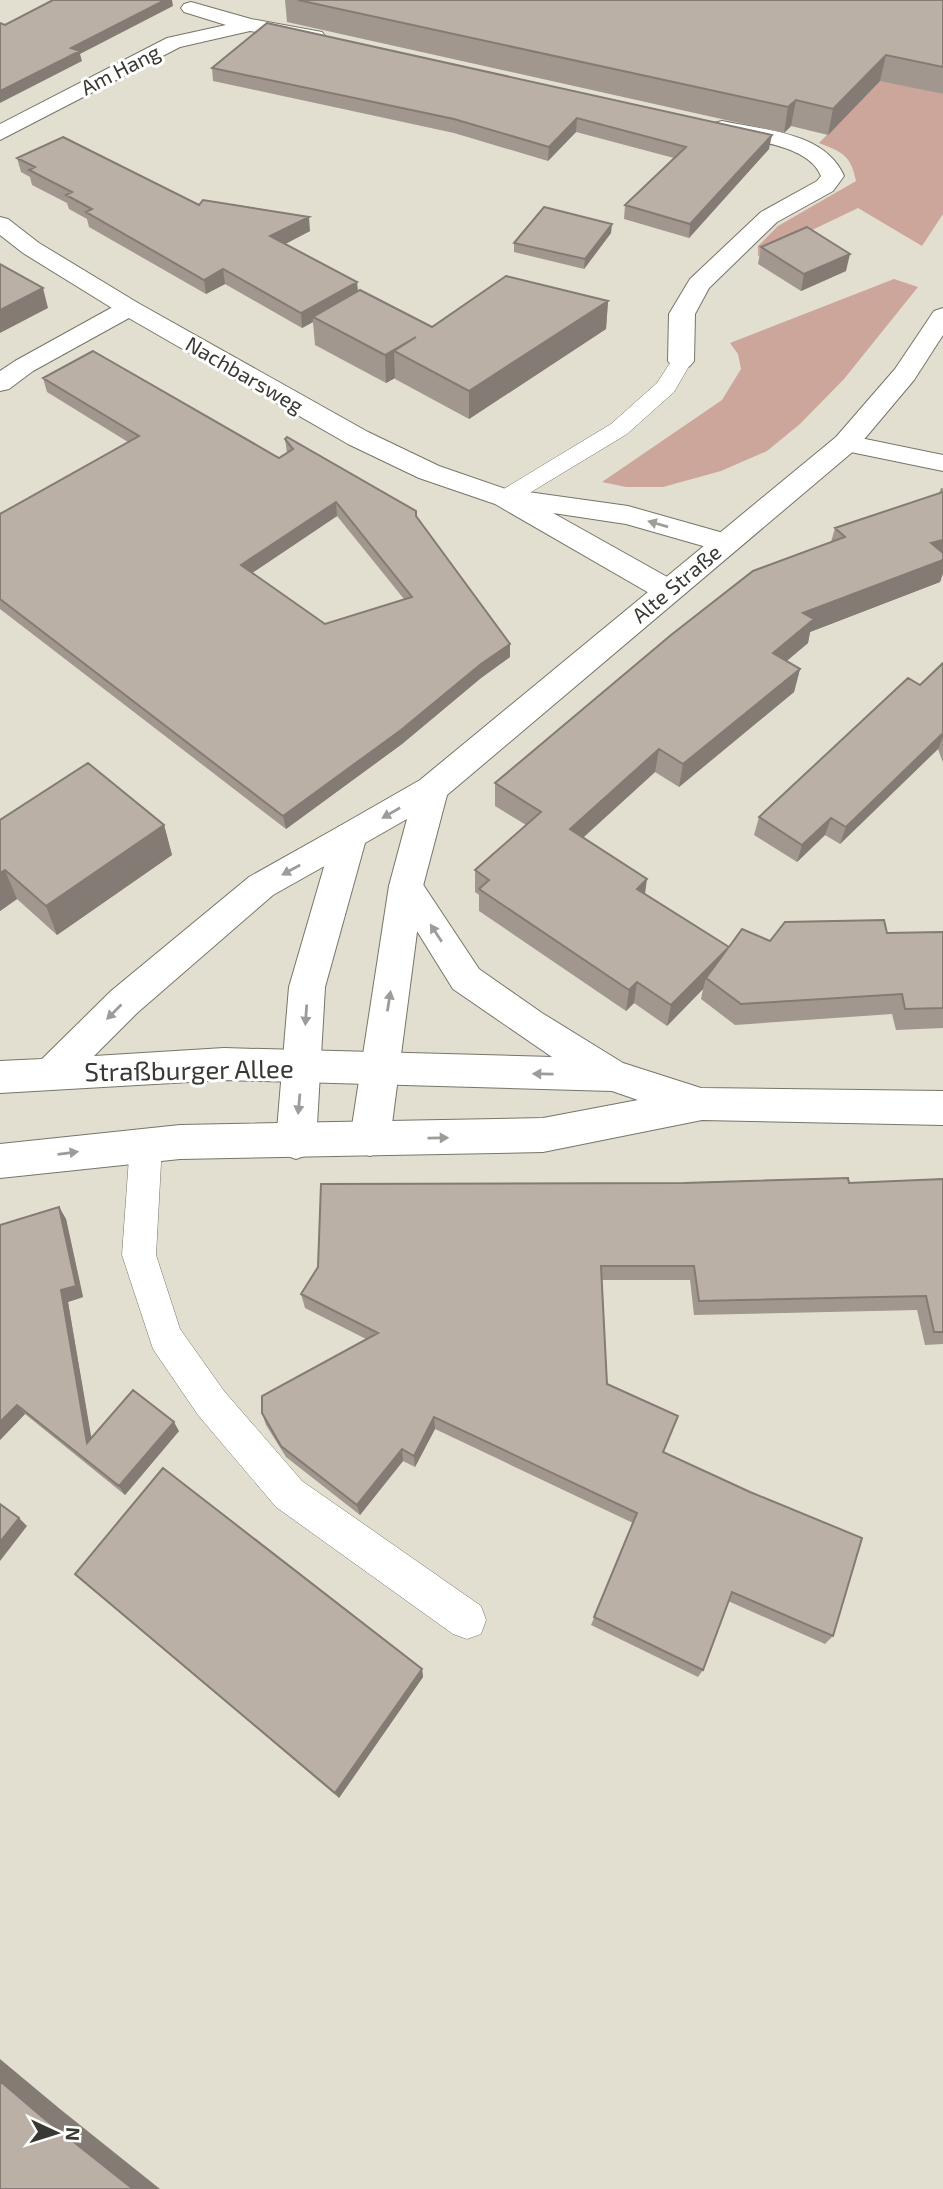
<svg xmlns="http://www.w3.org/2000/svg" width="943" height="2189" font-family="'Exo 2',sans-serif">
	<rect width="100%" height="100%" fill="#e2dfd1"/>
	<path fill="#cca69a" d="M880,80L943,94V214L922,246L858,208L758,256V246L778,226L856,181C851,156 843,152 819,143Z
		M894,279L918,287L844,379L800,424L767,451L721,471L663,487H626L602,482L722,400L741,369L738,354L730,343Z"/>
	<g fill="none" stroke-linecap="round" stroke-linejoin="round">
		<g stroke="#777568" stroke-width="1">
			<path id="service" d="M681,355L688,357L692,361L674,392L627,434L513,503H497L493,498L497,493L611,424L657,383L674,357Z
				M146,1130L157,1134L162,1144L156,1255L180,1329L224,1391L302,1481L481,1606L486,1620L481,1634L467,1639L453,1634L276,1507L198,1415L153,1349L122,1255L130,1144L135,1134Z"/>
		</g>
		<g stroke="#777568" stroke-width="2">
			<path id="minor" d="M191,2L251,19L322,32L325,36L322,40L315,42L250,31L180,47L0,140V124L167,38L226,25L184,12L181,8L184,4Z
				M722,121C764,130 825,132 844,176L833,191L777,222L709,288L695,314L694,361L690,366L681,369L672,366L668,361L669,314L690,279L761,212L817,181L821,176C808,143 745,140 714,133L711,128L714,123Z
				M129,301L138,303L141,308L138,313L33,371L9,389L0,391V371L15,361L120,303Z
				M846,435L943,455V471L836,449L832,443L836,437Z"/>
		</g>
		<g stroke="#777568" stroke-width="2">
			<path id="tertiary" d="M0,217L8,219L39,243L138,303L368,432L439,466L520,494L528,492L628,506L734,536L738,543L734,550L724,552L626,524L553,513L678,583L682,590L678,597L667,600L656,597L495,504L419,478L348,444L120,313L23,253L0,235Z"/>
		</g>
		<g stroke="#777568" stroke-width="2">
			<path id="secondary" d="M943,308V335L914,380L856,449L447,795L423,886L390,1139L384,1151L370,1156L356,1151L350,1139L389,886L407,819L365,843L325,987L316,1142L310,1154L296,1159L282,1154L276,1142L289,987L333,836L338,827L420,780L836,437L895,369L934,311Z"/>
		</g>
		<g stroke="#777568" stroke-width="2">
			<path id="primary" d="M350,823L362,827L367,836L362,845L273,895L137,1013L94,1056L224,1048L552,1057L453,989L389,886L394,877L406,873L418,877L479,969L542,1013L623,1063L701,1088L943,1091V1125L702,1120L543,1152L180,1159L0,1178V1144L180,1125L543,1118L638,1100L612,1091L224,1080L0,1093V1061L42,1059L111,991L249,877L338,827Z"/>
		</g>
		<use href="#service" fill="#fff" fill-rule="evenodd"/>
		<use href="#minor" fill="#fff" fill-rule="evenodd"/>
		<use href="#tertiary" fill="#fff" fill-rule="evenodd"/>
		<use href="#secondary" fill="#fff" fill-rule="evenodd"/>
		<use href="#primary" fill="#fff" fill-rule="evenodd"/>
	</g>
	<path fill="#a1978e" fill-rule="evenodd" d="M285,0H943V94L880,81L828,135L791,126L784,133L287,22Z
		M267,23L769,149L689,238L624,219L625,205L674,158L576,132L548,161L454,133L213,81L212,68Z
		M17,158L199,205L310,231L285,244L357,282L358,291L432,327L608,301L606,329L469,419L395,379V378L386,383L315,345L313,322L302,328L225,284L206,294L89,227L87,219L69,209L67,203L32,185L30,177L21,172Z
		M611,233L584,269L514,252V243Z
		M761,247L846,271L801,291L758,264Z
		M43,378L279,458L287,453L285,439L416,516L510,657L481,678L402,744L286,829L0,609V514L128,442L47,392ZM337,516L404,599L325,624L252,573Z
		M941,488H943V573L940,582L810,632L808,643L787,661L800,669L794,692L679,787L655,772L583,838L645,894L729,947L770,941L887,933L943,932V1028L896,1030L892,1014L735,1025L701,999L703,989L667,1026L634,1003L626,1011L479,911V895L475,892V870L526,825L495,806V783L831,542L835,528L939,493Z
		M943,663V763L938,749L840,844L825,835L797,862L754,835L759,817L920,685Z
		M0,820L164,825L172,855L57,935L17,899L0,911Z
		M943,1179V1344L925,1345L917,1310L694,1315L690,1280H602L607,1384L663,1452L833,1636L825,1644L728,1601L703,1670L698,1677L591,1625L633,1523L435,1429L415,1467L403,1461L360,1515L286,1457L266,1425L262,1413L366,1339L305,1308L301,1294L849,1183Z
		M59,1207L66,1219L83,1297L68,1302L91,1438L179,1431L125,1495L25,1414L0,1440V1225Z
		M75,1574L422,1669L423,1677L339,1798L86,1584Z"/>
	<path fill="#837b74" d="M165,0H172L173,6L80,54L82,61L0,103V91L71,48Z
		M886,55L880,81L828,135L833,109Z
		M796,100L791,126L784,133L788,107Z
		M577,118L576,132L548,161L549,147Z
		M772,135L769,149L689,238L690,224Z
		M309,217L310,231L272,251L270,236Z
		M612,224L611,233L584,269L585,259Z
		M850,254L846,271L801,291L804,274Z
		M223,269L225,284L206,294L204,280Z
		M357,282L358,297L313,317V322L302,328L301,313Z
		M43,288L48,308L0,333V310Z
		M608,301L606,329L469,419V391Z
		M416,337L394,351L395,378L386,383L385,355Z
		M336,502L337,516L243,579L241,565Z
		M943,540V573L940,582L810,632L808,643L767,677L773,653L803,613L931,543Z
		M510,644V657L481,678L402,744L286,829L283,816L481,664Z
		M800,669L794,692L679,787L683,764Z
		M943,733V737L938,749L840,844L846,827Z
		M659,749L655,772L568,851L570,829Z
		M831,818L825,835L797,862L802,845Z
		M164,825L172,855L57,935L46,906Z
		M5,870L17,899L0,911V873Z
		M647,879L644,901L637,889Z
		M728,948L706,978L703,989L667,1026L671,1005Z
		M637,982L634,1003L626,1011L629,990Z
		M59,1207L66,1219L83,1297L68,1302L94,1453L87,1443L61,1290Z
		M17,1405L25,1414L0,1440V1422Z
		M434,1417L435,1429L415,1467L414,1456Z
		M174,1422L179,1431L125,1495L119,1486Z
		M402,1449L403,1461L360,1515L357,1505Z
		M19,1518L27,1526L0,1561V1542Z
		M422,1669L423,1677L339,1798L335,1793Z
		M0,2059L60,2109L160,2189H133L41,2116L0,2081Z"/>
	<path fill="#bbb0a5" stroke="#837b74" stroke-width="2" fill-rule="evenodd" d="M53,0H165L71,48L80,51L0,91V23L5,25Z
		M298,0H943V67L886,55L833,109L796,100L788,107Z
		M267,23L772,135L690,224L625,205L686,147L577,118L549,147L454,119L212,68Z
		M63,137L199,205L203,200L309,217L270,236L357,282L301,313L223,269L204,280L86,212L92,209L66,195L72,192L29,170L35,167L17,158Z
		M544,207L612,224L585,259L514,243Z
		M807,227L850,254L804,274L761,247Z
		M0,264L43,288L0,310Z
		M506,276L608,301L469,391L394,351L416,337L385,355L313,317L360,290L432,327Z
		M93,351L279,458L293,449L285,439L287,437L416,511V516L510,644L481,664L401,730L283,816L0,599V514L139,436L43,378ZM336,502L412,597L325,624L241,565Z
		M943,492V540L931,543L943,553V560L803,613L814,619L773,653L800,669L683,764L659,749L570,829L647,879L637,889L729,947L742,929L770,941L785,922L884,920L887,933L943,932V1008L905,1009L902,994L741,1004L706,978L728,948L671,1005L637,982L629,990L479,889L489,880L475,870L541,812L495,783L671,635L753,571L845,537L835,528Z
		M943,663V733L846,827L831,818L802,845L759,817L908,678L920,685Z
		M88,763L164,825L46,906L5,870L0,873V820Z
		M848,1178L849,1183L943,1179V1332H934L926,1296L699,1301L694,1266H601L607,1384L678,1416L663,1452L750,1492L862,1538L833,1636L732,1592L703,1670L594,1617L637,1513L434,1417L414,1456L402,1449L357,1505L281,1446L262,1413V1396L378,1333L301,1294L318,1267L321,1184L684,1183Z
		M59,1207L76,1286L61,1290L87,1443L133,1390L174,1422L119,1486L17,1405L0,1422V1225Z
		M163,1468L422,1669L335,1793L75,1574Z
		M0,1504L19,1518L0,1542Z
		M0,2081L41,2116L133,2189H0Z"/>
	<defs><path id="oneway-solid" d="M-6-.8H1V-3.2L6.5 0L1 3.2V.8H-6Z" transform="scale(1.75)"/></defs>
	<g fill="#9c9c99">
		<use href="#oneway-solid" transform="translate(658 524) rotate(-164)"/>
		<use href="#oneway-solid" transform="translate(391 813) rotate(150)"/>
		<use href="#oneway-solid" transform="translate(291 870) rotate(151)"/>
		<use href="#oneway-solid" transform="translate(436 933) rotate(-123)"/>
		<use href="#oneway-solid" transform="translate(389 1001) rotate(-81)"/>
		<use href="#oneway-solid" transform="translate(114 1012) rotate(135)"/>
		<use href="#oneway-solid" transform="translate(306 1015) rotate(94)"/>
		<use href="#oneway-solid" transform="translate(543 1074) rotate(-179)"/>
		<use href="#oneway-solid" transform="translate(299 1104) rotate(95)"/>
		<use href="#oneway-solid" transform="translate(438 1138) rotate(-1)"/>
		<use href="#oneway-solid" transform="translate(68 1153) rotate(-7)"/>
	</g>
	<g text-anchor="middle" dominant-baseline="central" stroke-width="6" stroke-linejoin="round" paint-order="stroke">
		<g font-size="21" fill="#393833" stroke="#fff">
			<text transform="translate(120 69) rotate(-27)">Am Hang</text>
			<text transform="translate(245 374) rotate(30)">Nachbarsweg</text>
			<text transform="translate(676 583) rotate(-40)">Alte Straße</text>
		</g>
		<g font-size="26" fill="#393833" stroke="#fff">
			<text transform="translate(189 1069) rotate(-1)">Straßburger Allee</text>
		</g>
	</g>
	<g transform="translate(56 2133) rotate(94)" stroke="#ffffff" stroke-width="5" paint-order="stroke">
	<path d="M0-5L12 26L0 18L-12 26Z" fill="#393833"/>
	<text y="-10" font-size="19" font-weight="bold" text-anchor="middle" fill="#393833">N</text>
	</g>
</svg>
